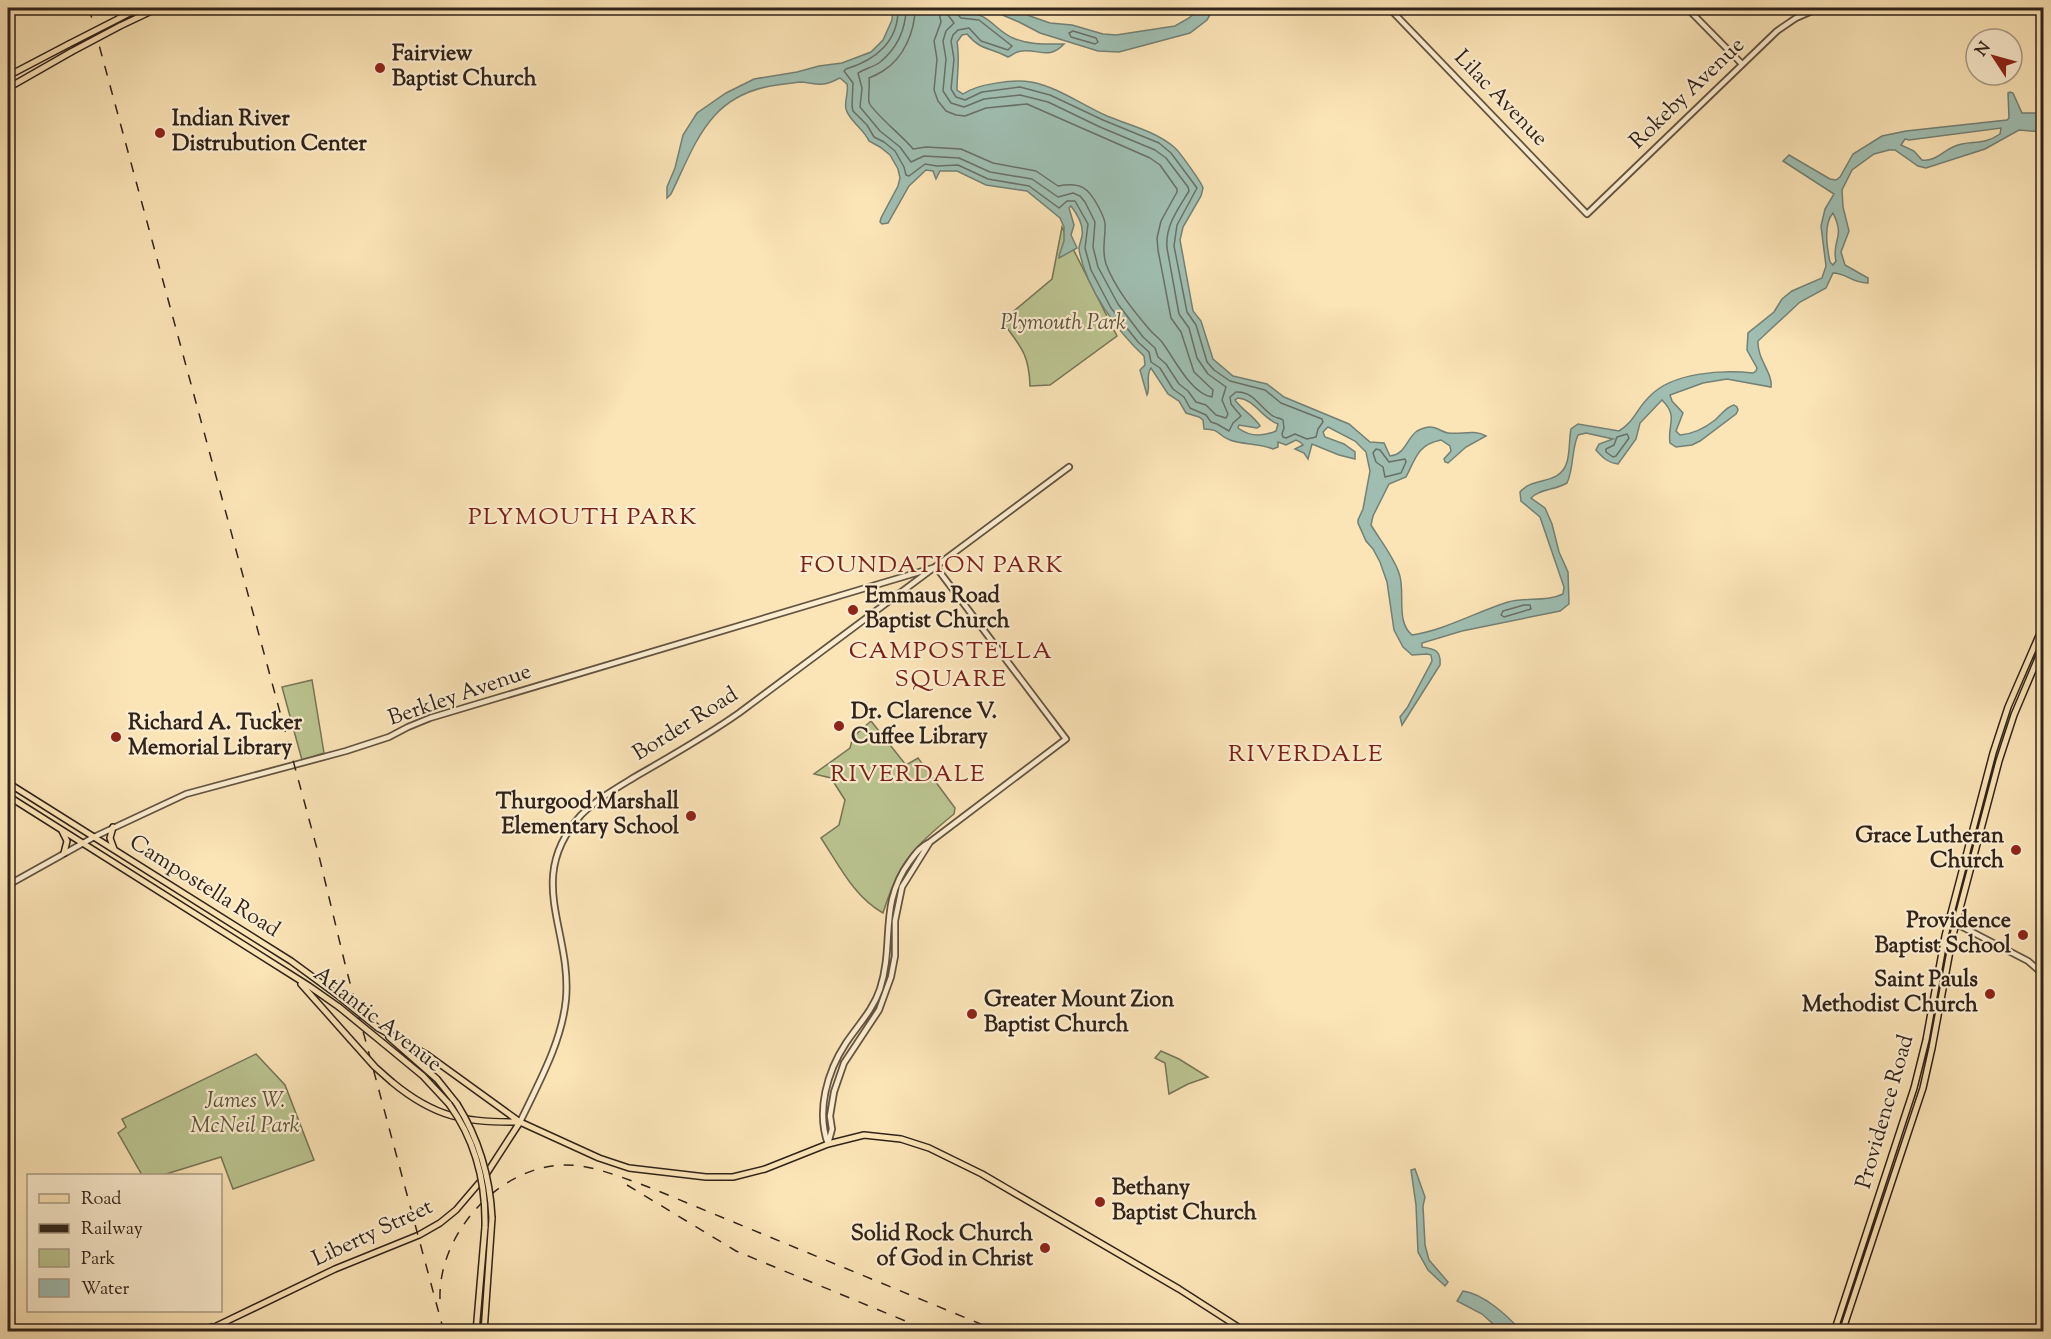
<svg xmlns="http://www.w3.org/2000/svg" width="2051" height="1339" font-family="'Sorts Mill Goudy',serif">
	<rect width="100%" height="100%" fill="#fbe4b6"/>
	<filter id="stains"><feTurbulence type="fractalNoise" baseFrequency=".00333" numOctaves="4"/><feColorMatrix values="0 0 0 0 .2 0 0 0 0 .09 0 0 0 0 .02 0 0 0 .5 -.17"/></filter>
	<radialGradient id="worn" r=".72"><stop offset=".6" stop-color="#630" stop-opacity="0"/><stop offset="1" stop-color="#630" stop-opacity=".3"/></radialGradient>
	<path fill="#bbc591" stroke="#767456" stroke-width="1.5" d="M1062,227L1117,336L1050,385L1030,386C1029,353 1020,346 1002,321L1052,279Z
		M312,680L324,753L302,760L282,687Z
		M871,721L906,765L918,758L955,808L954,814C913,847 899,862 883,913C854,897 839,865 821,838L839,825L845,800L831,778L814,774L850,748L853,737Z
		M1161,1051L1179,1059L1208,1077L1188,1084L1169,1094L1165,1063L1155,1058Z
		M256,1054L285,1085L314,1160L233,1189L221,1157L163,1175H142L118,1133L126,1127L122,1119Z"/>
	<path fill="#9fbeb1" stroke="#738075" stroke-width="1.5" fill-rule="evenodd" d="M893,8H960L965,13C989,12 994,30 1013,38C1029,45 1047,44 1064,44C1049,60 1039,49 1022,51C1016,51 1013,55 1008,57C990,47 981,51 967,34L962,35L957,42C960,59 957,73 957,90L963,94C977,84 1014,79 1031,82C1058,87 1082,105 1107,116C1129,125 1155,131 1174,147C1179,151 1202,183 1203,188L1201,196L1183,227L1180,240L1193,311L1201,321L1213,359L1233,376L1267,384L1284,397L1349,424L1370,442L1384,443L1390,456C1406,454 1406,439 1417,431C1421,429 1426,427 1430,427C1437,427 1442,432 1448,433C1461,435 1474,429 1486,436L1466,447L1448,463L1445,462L1444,459L1451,451L1450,446L1441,440C1417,445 1416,458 1406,477L1389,484L1373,516L1371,525C1380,540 1393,556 1399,573C1406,592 1395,621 1412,635C1445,630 1476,612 1508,602C1526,597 1547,602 1563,594L1564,587L1540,517L1521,501L1520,492C1533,476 1560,486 1567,462C1570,452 1569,439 1571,429L1578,424L1619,431C1635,421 1637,408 1650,396C1673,372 1722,370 1753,373L1756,371L1757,368L1747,350L1748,333L1774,312L1782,299L1792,291L1822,278L1826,266L1821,226L1825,209L1834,194L1783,161L1789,155L1830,179L1836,180L1840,177L1853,154L1882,136L1906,131L2007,120L2009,118L2008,93L2010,92L2013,93L2022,113H2043V132L2019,130L1985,149L1926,168L1918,166L1895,150H1889L1874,154L1852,170L1842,190L1843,207L1849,231L1841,252L1845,265L1868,278V283C1851,283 1847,273 1833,273L1826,288L1800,302L1758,341C1757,359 1773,373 1771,387L1727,379L1703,383L1670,395L1672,401L1683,413L1676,431L1680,435C1693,434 1705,428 1715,420C1722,414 1726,407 1734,405L1737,407L1738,410L1736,414L1700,441L1692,445L1676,447L1670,443C1667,424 1679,417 1662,400L1640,423L1636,439L1618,464C1608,463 1602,457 1596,450L1599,444L1613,439L1586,433L1578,435C1571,451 1574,468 1567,483C1556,490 1539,489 1531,498L1545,508L1552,524L1559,552L1568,572L1569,604L1560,611L1462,631L1422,643V647C1436,649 1441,651 1440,665L1402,725L1400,717L1407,708L1432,661L1431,655L1427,654L1412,655L1403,647L1394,630L1387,582L1380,562L1373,549L1366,541L1358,523V520L1363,509L1370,471L1366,452L1355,441L1328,427L1323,432L1325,437L1344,444L1355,452V459L1339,455L1312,444L1308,459L1304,453L1295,449L1303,445L1300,442L1296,440L1286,445L1278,442V447L1273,449C1259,443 1244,445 1230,440C1218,436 1221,429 1204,429L1203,420L1199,417L1186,413L1179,401L1168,394L1151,368C1145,376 1151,387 1147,395L1140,370L1145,365L1144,356C1117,331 1085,287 1079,249C1079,245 1081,241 1082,236C1084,225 1078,215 1071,206L1069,208L1074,225L1071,235L1077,248L1059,258V256L1064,241V227L1060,218L1027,191L986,185L957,171H940L936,179L933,171L926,170L909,186L888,223L882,224L880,222L881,218L898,186L900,178L898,169L890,155L880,147L869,141C864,129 849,121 846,109C844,101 849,93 847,84L840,78C835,80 829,84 823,84C816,85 808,82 800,82C793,83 785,84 777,85C710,94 697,140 671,194L667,198V187L675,168L683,135L697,113L726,93L754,79L797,72L819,66L842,63L871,52L883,40L892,20ZM2001,128L2000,134C1981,147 1971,139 1953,147C1942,152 1934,162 1922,160L1914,151L1901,145L1905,139L1909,140ZM1833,213C1846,239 1831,240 1836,261L1833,265L1830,262C1827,248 1823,224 1833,213ZM1238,398C1254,399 1263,419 1278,424L1276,431C1262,437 1250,437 1238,428L1239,425L1257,428L1260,426C1254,416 1242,410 1235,400Z
		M986,8H1014L1030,16L1050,23L1072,25L1103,34L1116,35L1175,26L1189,18L1201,8H1214L1207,20L1190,33L1119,52L1098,51L1040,33L1019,22Z
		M1415,1169L1425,1197L1423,1206L1425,1245L1429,1260L1448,1282L1445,1286L1428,1270L1418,1252L1416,1205L1411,1170Z
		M1463,1291C1484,1294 1508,1316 1521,1331H1501L1482,1314L1457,1301Z"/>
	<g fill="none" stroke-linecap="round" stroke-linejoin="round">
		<path stroke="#687066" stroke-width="1.5" d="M898,8C899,41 876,60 846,69L844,71L853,83L852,106L853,111L867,125L874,137L884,142L895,151L904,167L906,175L909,176L925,164L937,166L958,165L988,179L1029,186L1059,208L1067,201H1075L1088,224L1085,248L1091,270L1111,308L1138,342L1149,352L1151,362L1160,368L1173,389L1184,397L1190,408L1206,415L1211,422L1217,424L1229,431L1233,423L1241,416L1231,404L1230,397L1236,392C1254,391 1260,408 1273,416C1276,418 1280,418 1283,420L1284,428L1282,434L1283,437L1286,438L1295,434L1307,439L1316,437L1318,429L1323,422L1322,419L1281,403L1265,390L1230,381L1214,370L1207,362L1196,325L1187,312L1174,246L1177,225L1197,188L1171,153L1159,143L1103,120L1050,95L1020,87L982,92L965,100L956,97L951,89L954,59L951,41L953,35L958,30L969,28L981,41L1008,50L1012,46L979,20L961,18L956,13L955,8
			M906,8C906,29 897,49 879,63C873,67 864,69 858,73L862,88L860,107L880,131L900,147L911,162L924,156L959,158L990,172L1032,179L1058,197L1073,193L1080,196L1085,202L1095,222L1093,247L1098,267L1118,304L1143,337L1155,348L1158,357L1166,364L1179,384L1188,391L1196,402L1206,405L1216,415L1226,418L1228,414L1222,400L1226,387L1208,374L1197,358L1189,328L1179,314L1167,248C1165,226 1178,209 1189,191L1188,187L1166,158L1155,150L1100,127L1048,102L1020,95L984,99L964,107L951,103L943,91L946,59L943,41L946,31L954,23L948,15L947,8
			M915,8C915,31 904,58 883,71C878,74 874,76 869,78C870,85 868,97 869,102C870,110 906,139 913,149L926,147L961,149L993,163L1036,171L1058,186C1080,182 1088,187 1098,206C1101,212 1104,217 1105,223C1106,238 1101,249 1106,264C1115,288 1133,310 1149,329C1153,334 1158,337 1162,342C1174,358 1191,394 1212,397L1213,390L1194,372L1181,332L1171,318L1158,250L1157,238L1161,221L1177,192V189L1160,165L1150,158L1027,104L986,108L965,116L956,115L946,111L938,101L934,90L937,59L934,41L941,22L938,8
			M1073,31L1096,38L1098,42L1095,44L1071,37L1069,33Z
			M1627,434L1629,438L1616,456L1613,457L1606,452V449L1614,445L1617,437Z
			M1376,449L1380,450L1389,462L1405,459L1406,462L1401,473L1385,477L1383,467L1376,462L1373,453Z
			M1524,605H1530L1531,609L1504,617L1501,615L1503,611Z"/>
		<g stroke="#635341" stroke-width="8">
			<path id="minor" d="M1389,8L1587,214L1777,31L1796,18L1819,8
				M1687,8L1742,64
				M8,885L94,837L186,794L346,751L389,737L408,727L430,718L936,567
				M1949,920L2028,961L2044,975
				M520,1122C538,1084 562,1042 566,999C572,930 524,878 581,815C596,800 615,789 633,778C669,757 705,737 739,713L1069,467
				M828,1144C816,1111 827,1072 846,1043C858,1025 873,1010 880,989C895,943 878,904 910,861C916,853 921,846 930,842L1066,739L936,567
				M828,1144L832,1129L830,1116L834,1092L844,1063L879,1010L891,977L895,956V921L902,887L930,842"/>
		</g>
		<g stroke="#30231a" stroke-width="8">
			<path id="major" d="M118,19L139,8
				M120,26L158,8
				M8,76L69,44
				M8,88L71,52
				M8,783L291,961L336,994
				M8,796L309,986L339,1007
				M113,827L110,838L114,849
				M62,831L67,841L64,853
				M301,984L350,1039
				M378,1028L426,1054L520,1122L599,1158L629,1168L706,1177H733L765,1169L828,1144L864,1135L901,1139L929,1148L982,1174L1179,1289L1246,1332
				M389,1037L437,1079L457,1104
				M383,1043L423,1076L449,1104
				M392,1082C434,1117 465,1123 520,1122
				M212,1327L222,1332
				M204,1332L335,1269L419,1235L440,1223L456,1210L485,1176L520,1122
				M476,1332L485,1227
				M484,1332L492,1218
				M1834,1332L1914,1088L1926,1040L1945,936L1993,753L2008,707L2044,624
				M1842,1332L1923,1088L1932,1048L1953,935L1999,761L2014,715L2044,644"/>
		</g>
		<use href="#minor" stroke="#fcedd0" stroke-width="4.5"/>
		<use href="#major" stroke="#fbe4b6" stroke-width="5"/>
		<path stroke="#30231a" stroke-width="1.5" stroke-dasharray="10 10" stroke-linecap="butt" d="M89,8L319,856L346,968L444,1332
			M627,1185L736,1251L932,1332
			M440,1299C438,1235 497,1168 562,1165C592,1164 623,1178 651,1188L1000,1332"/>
		<g stroke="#30231a" stroke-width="8" stroke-linecap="butt">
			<path id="major-bridge" d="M69,44L118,19
				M71,52L120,26
				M336,994L378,1028
				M339,1007L383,1043
				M350,1039L375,1067L392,1082
				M449,1104C475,1140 486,1183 485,1227
				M457,1104C479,1139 490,1176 492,1218"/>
		</g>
		<use href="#major-bridge" stroke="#fbe4b6" stroke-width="5"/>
	</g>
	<g fill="#8f2418" stroke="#fcedd0" stroke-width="2">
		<circle cx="380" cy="68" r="6"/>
		<circle cx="160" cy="133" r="6"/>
		<circle cx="853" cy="610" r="6"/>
		<circle cx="839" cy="726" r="6"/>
		<circle cx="116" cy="737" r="6"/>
		<circle cx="691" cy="816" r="6"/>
		<circle cx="2016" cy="850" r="6"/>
		<circle cx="2023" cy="935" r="6"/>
		<circle cx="1990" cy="994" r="6"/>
		<circle cx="972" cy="1014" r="6"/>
		<circle cx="1100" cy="1202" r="6"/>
		<circle cx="1045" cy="1248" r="6"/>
	</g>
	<g text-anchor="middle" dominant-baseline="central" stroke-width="4.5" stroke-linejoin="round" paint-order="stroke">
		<g font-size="22" font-weight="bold" fill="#30231a" stroke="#fcedd0" text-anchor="start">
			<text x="392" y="55">Fairview<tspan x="392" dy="25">Baptist Church</tspan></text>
			<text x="172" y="120">Indian River<tspan x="172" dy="25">Distrubution Center</tspan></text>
			<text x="865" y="597">Emmaus Road<tspan x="865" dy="25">Baptist Church</tspan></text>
			<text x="851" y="713">Dr. Clarence V.<tspan x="851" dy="25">Cuffee Library</tspan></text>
			<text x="128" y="724">Richard A. Tucker<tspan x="128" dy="25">Memorial Library</tspan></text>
			<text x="679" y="803" text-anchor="end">Thurgood Marshall<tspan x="679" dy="25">Elementary School</tspan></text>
			<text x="2004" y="837" text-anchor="end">Grace Lutheran<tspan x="2004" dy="25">Church</tspan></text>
			<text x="2011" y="922" text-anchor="end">Providence<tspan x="2011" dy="25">Baptist School</tspan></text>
			<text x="1978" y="981" text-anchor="end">Saint Pauls<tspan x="1978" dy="25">Methodist Church</tspan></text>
			<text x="984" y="1001">Greater Mount Zion<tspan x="984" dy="25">Baptist Church</tspan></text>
			<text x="1112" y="1189">Bethany<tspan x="1112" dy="25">Baptist Church</tspan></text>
			<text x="1033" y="1235" text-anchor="end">Solid Rock Church<tspan x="1033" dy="25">of God in Christ</tspan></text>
		</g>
		<g font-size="22" fill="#30231a" stroke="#fcedd0">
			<text transform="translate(1688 94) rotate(-44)">Rokeby Avenue</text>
			<text transform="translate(1500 99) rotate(46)">Lilac Avenue</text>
			<text transform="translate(460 696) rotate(-19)">Berkley Avenue</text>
			<text transform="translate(686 725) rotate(-32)">Border Road</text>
			<text transform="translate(204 887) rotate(32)">Campostella Road</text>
			<text transform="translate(377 1020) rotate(38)">Atlantic Avenue</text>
			<text transform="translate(1886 1112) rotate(-74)">Providence Road</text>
			<text transform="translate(373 1234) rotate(-25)">Liberty Street</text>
		</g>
		<g font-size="22" font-style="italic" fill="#5a543e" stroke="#fcedd0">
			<text x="1063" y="324">Plymouth Park</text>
			<text x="245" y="1102">James W.<tspan x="245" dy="25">McNeil Park</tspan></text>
		</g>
		<g font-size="24" letter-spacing="1.5" fill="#7a1f14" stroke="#fcedd0">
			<text x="583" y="518">PLYMOUTH PARK</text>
			<text x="932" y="566">FOUNDATION PARK</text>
			<text x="951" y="652">CAMPOSTELLA<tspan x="951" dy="28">SQUARE</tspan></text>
			<text x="1306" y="755">RIVERDALE</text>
			<text x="908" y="775">RIVERDALE</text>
		</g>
	</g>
	<rect width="2051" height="1339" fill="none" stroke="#fbe4b6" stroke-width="30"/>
	<rect x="9" y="9" width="2033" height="1321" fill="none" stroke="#30231a" stroke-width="3"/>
	<rect x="15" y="15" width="2021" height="1309" fill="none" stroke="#30231a" stroke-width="1.5"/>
	<rect x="27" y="1174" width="195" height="138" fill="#fcedd0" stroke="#aa9c87" stroke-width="1.5"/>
	<rect x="39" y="1194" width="30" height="9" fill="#fbe4b6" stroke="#aa9c87" stroke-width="1.5"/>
	<text x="81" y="1204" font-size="18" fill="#30231a">Road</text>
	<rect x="39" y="1224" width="30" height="9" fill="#30231a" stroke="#aa9c87" stroke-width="1.5"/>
	<text x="81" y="1234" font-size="18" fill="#30231a">Railway</text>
	<rect x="39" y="1249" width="30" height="18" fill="#bbc591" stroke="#aa9c87" stroke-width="1.5"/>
	<text x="81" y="1264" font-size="18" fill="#30231a">Park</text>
	<rect x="39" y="1279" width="30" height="18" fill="#9fbeb1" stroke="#aa9c87" stroke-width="1.5"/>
	<text x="81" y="1294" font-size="18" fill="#30231a">Water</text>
	<g transform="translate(1994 57) rotate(306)"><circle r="28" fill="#fcedd0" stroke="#aa9c87" stroke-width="1.5"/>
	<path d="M0-4.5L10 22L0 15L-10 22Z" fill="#8f2418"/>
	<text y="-9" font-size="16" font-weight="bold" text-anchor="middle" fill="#30231a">N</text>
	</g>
	<rect width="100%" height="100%" filter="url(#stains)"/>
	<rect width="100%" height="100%" fill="url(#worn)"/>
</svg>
